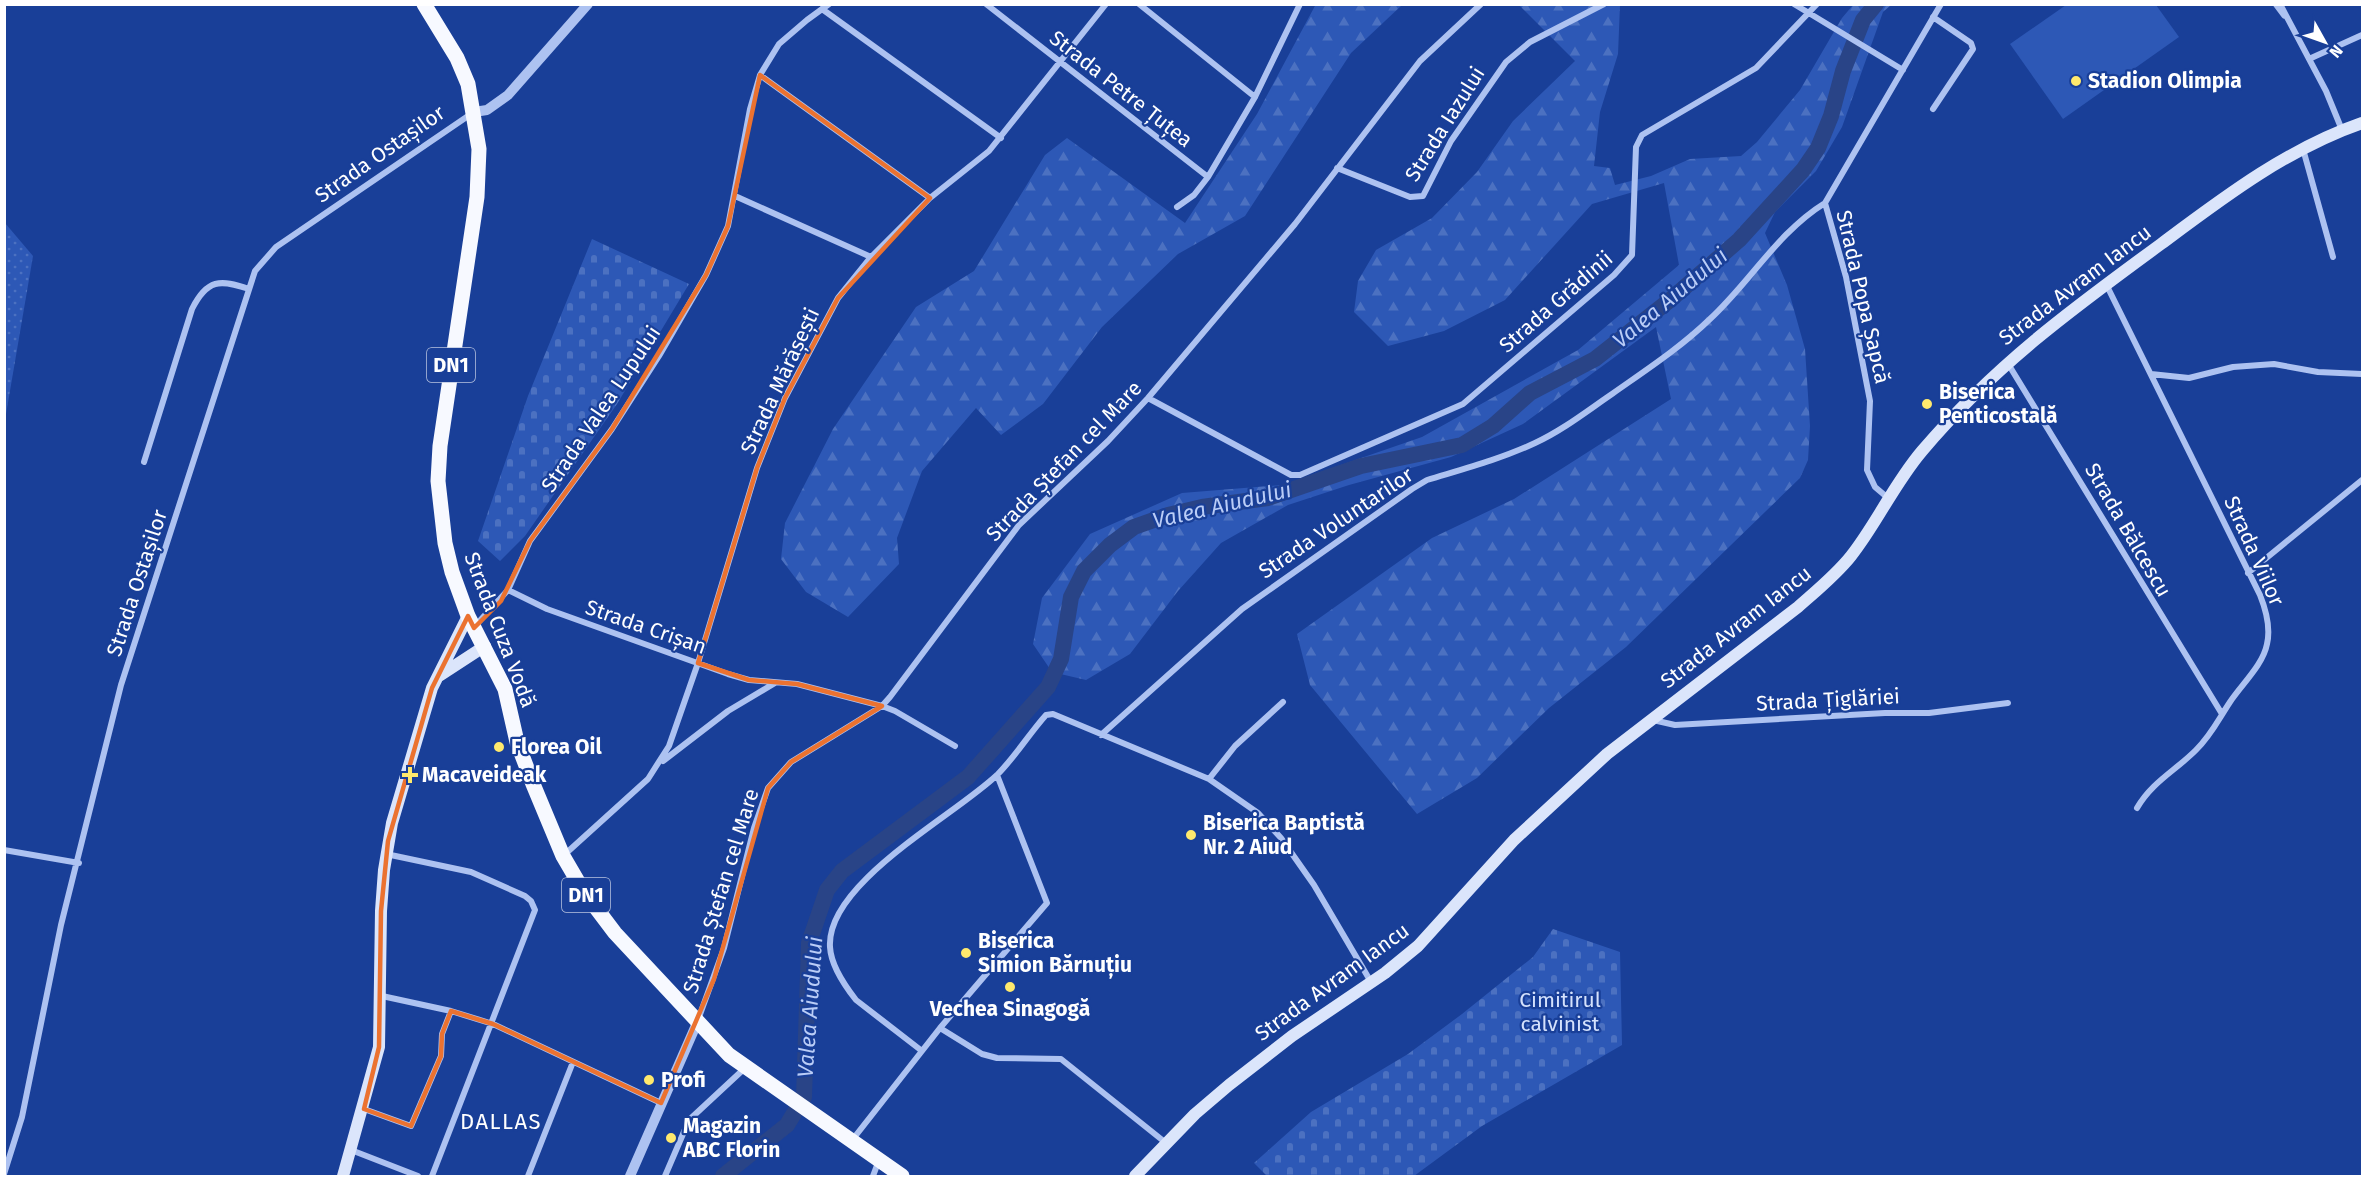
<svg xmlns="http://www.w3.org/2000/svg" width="2367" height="1181" font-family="'Fira Sans',sans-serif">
	<defs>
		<pattern id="grass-dots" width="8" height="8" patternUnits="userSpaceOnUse" patternTransform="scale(1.5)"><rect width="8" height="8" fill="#2d58b6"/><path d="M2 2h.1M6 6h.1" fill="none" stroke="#4c71c1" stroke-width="1.8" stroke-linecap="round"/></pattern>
		<pattern id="forest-firs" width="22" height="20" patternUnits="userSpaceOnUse" patternTransform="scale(1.5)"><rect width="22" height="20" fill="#2d58b6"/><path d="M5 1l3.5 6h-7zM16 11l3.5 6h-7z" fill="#4c71c1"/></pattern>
		<pattern id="cemetery-stones" width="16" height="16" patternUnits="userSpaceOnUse" patternTransform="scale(1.5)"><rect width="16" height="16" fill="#2d58b6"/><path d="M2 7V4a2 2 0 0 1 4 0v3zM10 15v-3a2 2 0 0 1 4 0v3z" fill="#4c71c1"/></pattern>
	</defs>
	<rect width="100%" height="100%" fill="#193f98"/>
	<path fill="url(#grass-dots)" d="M5,223L33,256L5,420Z"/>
	<path fill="url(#forest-firs)" d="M1316,4L1402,5L1351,53L1245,216L1178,254L1102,327L1043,404L1001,435L976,408L922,471L897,538L899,564L848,617L806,592L781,559L785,523L833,429L916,307L974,271L1045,155L1067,138L1185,223L1257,114Z
		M1519,5H1620L1618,54L1600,112L1594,166L1610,168L1615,185L1651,176L1690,159L1741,156L1757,142L1800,90L1842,18L1853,5H1891L1883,12L1842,127L1816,171L1775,212L1765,233L1787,285L1805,349L1810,426L1808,460L1800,478L1626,647L1549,708L1477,778L1417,814L1310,685L1297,634L1432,538L1514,499L1671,399L1656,327L1523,424L1451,457L1349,485L1288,505L1221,543L1178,591L1130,654L1086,680L1052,672L1033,644L1042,598L1090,534L1182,493L1283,485L1422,437L1578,350L1679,265L1664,183L1592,204L1505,300L1444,331L1388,346L1354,312L1358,281L1376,250L1432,218L1477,172L1513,121L1575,61Z"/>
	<path fill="url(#cemetery-stones)" d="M592,239L689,284L617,404L525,536L500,561L478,541L528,396Z
		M1553,929L1620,952L1622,1045L1482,1126L1414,1176H1267L1254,1163L1311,1112L1408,1054L1462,1014L1533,957Z"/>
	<path fill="#2d58b6" d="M2066,5H2156L2179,37L2063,119L2010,44Z"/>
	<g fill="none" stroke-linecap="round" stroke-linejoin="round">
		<path stroke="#294487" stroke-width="16" d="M723,1176L787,1125L804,1097L809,943L827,890L842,871L968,777L1048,687L1061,659L1071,597L1084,571L1110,545L1134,527L1168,515L1202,507L1268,498L1361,466L1462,445L1493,426L1530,393L1595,359L1670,300L1739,240L1803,170L1818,148L1831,116L1843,71L1863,20L1876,4"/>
		<path stroke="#adc2f1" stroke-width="5" d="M2275,4L2284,16"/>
		<path stroke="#adc2f1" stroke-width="6" d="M986,4L1208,177
			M1139,4L1255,97
			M1794,4L1903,70
			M2280,4L2326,91L2342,130
			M822,9L1001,138
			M2309,59L2362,35
			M760,75L930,198
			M1933,109L1973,49L1971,43L1933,17
			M2303,149L2333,257
			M1337,168L1410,197L1423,196L1451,141L1506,62L1530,42L1604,4
			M735,196L871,257
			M1825,203L1846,277L1870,401L1867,470L1875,487L1888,498
			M1177,207L1194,195L1208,177L1255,97L1300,4
			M2106,284L2260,595C2266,610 2271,627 2267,644C2263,665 2242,684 2230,702C2218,720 2212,734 2196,750C2175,771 2152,782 2137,808
			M2007,362L2222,714
			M2151,374L2189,378L2233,367L2274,364L2318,372L2362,374
			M1148,398L1291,475H1300L1463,404L1614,275L1632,255L1636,147L1642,135L1756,68L1817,4
			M144,462L192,309C207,279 220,279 249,289
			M2248,573L2362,480
			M508,590L547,609L728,674L749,680L797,684L882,706L895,711L955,746
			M474,627L508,590L530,541L612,429L659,356L706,275L728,226L750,109L760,75L779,44L807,20L829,4
			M1653,720L1675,725L1885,713H1929L2008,703
			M1101,735L1242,609L1412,489L1427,480C1463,469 1501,459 1535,443C1563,430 1587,411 1612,394C1646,370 1680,348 1710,319C1750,282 1778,232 1825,203L1941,4
			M663,761L728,711L775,683
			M1209,779L1235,746L1283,702
			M4,850L79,863
			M386,854L471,872L525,896L531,901L535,910L432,1176
			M563,856L648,779L669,746L698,663L757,468L785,398L838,298L871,257L930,198L989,151L1106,4
			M382,996L451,1011L493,1024L661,1103
			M698,1020L724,948L754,828L768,788L791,762L882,706L890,697L1019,525L1108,441L1148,398L1295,224L1420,61L1481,4
			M940,1028L982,1054L997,1058L1061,1059L1166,1143
			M922,1051L856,1000C845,986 831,966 830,947C826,883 954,816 997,775C1015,757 1029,734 1046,715L1053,714L1209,779L1258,813L1281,838L1314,885L1371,982
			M364,1109L411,1126L441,1056L442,1034L451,1011
			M853,1139L940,1028L1047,903L997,775
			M351,1150L418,1176
			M4,1174L22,1117L61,925L121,685L255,271L276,247L471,114
			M528,1176L573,1062
			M665,1176L689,1120L745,1068
			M873,1176L879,1160"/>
		<path stroke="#adc2f1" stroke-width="10" d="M474,112L487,110L508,95L588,4
			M630,1176L697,1023"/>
		<path stroke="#dbe5fb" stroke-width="12" d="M439,676L485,646
			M343,1176L379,1047L381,911L384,870L392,823L432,688L468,616
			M1135,1176L1195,1114L1229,1085L1292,1036L1385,973L1418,946L1514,840L1607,754L1798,607C1816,591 1836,575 1851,556C1877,523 1894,484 1922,451C1994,366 2072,309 2161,244C2224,197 2287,149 2362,123"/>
		<path stroke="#f7f9ff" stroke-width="15" d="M424,4L457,58L468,84L479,149L477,197L440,446L438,481L445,543L452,572L468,616L505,689L517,742L533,784L563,856L584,892L615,933L729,1055L902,1176"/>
	</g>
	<path fill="none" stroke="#eb7230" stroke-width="4.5" stroke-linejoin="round" d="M760,75L930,198L838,298L785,398L757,468L698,663L749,680L797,684L882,706L791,762L768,788L714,979L661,1103L493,1024L451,1011L442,1034L441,1056L411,1126L364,1109L379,1047L381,911L388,841L432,688L468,616L474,628L501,601L530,541L612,429L706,275L728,226Z"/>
	<g fill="#ffe96d" stroke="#193f98" stroke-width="2">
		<circle cx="2076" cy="81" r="6"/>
		<circle cx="1927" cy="404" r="6"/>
		<circle cx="499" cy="747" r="6"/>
		<path d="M407 766h6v6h6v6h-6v6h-6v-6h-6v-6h6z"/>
		<circle cx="1191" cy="835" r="6"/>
		<circle cx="966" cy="953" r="6"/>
		<circle cx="1010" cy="987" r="6"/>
		<circle cx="649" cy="1080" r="6"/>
		<circle cx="671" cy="1138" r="6"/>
	</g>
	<g text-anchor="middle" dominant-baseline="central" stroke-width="4.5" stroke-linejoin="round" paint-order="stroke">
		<g fill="#193f98" stroke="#bac5e0" stroke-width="1.5">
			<rect x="427" y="348" width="48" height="34" rx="4.5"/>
			<rect x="562" y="878" width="48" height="34" rx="4.5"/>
		</g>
		<g font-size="20" font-weight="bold" fill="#fff">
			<text x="451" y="365">DN1</text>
			<text x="586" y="895">DN1</text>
		</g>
		<g font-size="21" font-weight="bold" fill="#fff" stroke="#193f98" text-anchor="start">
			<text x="2088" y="81">Stadion Olimpia</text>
			<text x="1939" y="392">Biserica<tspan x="1939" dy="24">Penticostală</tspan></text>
			<text x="511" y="747">Florea Oil</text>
			<text x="422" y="775">Macaveideak</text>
			<text x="1203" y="823">Biserica Baptistă<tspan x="1203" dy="24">Nr. 2 Aiud</tspan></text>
			<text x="978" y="941">Biserica<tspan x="978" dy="24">Simion Bărnuțiu</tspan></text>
			<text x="1010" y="1009" text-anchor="middle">Vechea Sinagogă</text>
			<text x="661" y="1080">Profi</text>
			<text x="683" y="1126">Magazin<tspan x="683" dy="24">ABC Florin</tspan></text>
		</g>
		<g font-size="21" fill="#fff" stroke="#193f98">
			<text transform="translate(1121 89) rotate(38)">Strada Petre Țuțea</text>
			<text transform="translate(1445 124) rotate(-58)">Strada Iazului</text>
			<text transform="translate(380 154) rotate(-35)">Strada Ostașilor</text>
			<text transform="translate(2075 285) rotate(-37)">Strada Avram Iancu</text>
			<text transform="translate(1863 297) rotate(77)">Strada Popa Șapcă</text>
			<text transform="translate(1556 302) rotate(-41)">Strada Grădinii</text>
			<text transform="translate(780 381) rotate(-65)">Strada Mărășești</text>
			<text transform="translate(601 409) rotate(-56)">Strada Valea Lupului</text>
			<text transform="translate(1064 461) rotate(-46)">Strada Ștefan cel Mare</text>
			<text transform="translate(1336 523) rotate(-34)">Strada Voluntarilor</text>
			<text transform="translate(2128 530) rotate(60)">Strada Bălcescu</text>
			<text transform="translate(2254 551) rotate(66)">Strada Viilor</text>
			<text transform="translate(137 583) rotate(-72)">Strada Ostașilor</text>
			<text transform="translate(646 627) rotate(19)">Strada Crișan</text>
			<text transform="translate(1736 627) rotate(-38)">Strada Avram Iancu</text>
			<text transform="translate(500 630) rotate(69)">Strada Cuza Vodă</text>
			<text transform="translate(1828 700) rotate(-3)">Strada Țiglăriei</text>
			<text transform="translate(721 891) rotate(-73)">Strada Ștefan cel Mare</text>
			<text transform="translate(1332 982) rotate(-36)">Strada Avram Iancu</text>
		</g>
		<g font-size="21" fill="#d4e1fc" stroke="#193f98">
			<text x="1560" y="1000">Cimitirul<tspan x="1560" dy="24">calvinist</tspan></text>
		</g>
		<g font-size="22" font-style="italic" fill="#bacdf7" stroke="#193f98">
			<text transform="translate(1670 298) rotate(-40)">Valea Aiudului</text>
			<text transform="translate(1222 505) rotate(-13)">Valea Aiudului</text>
			<text transform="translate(810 1007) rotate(-86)">Valea Aiudului</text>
		</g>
		<g font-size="22" letter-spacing="1.5" fill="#fff" stroke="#193f98">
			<text x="501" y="1121">DALLAS</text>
		</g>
	</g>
	<rect width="2367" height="1181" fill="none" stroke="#ffffff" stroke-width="12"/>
	<g transform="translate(2325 42) rotate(130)" stroke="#193f98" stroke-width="4.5" paint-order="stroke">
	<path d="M0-4.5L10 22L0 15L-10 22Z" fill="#ffffff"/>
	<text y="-9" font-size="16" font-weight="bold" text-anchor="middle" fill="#ffffff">N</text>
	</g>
</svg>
